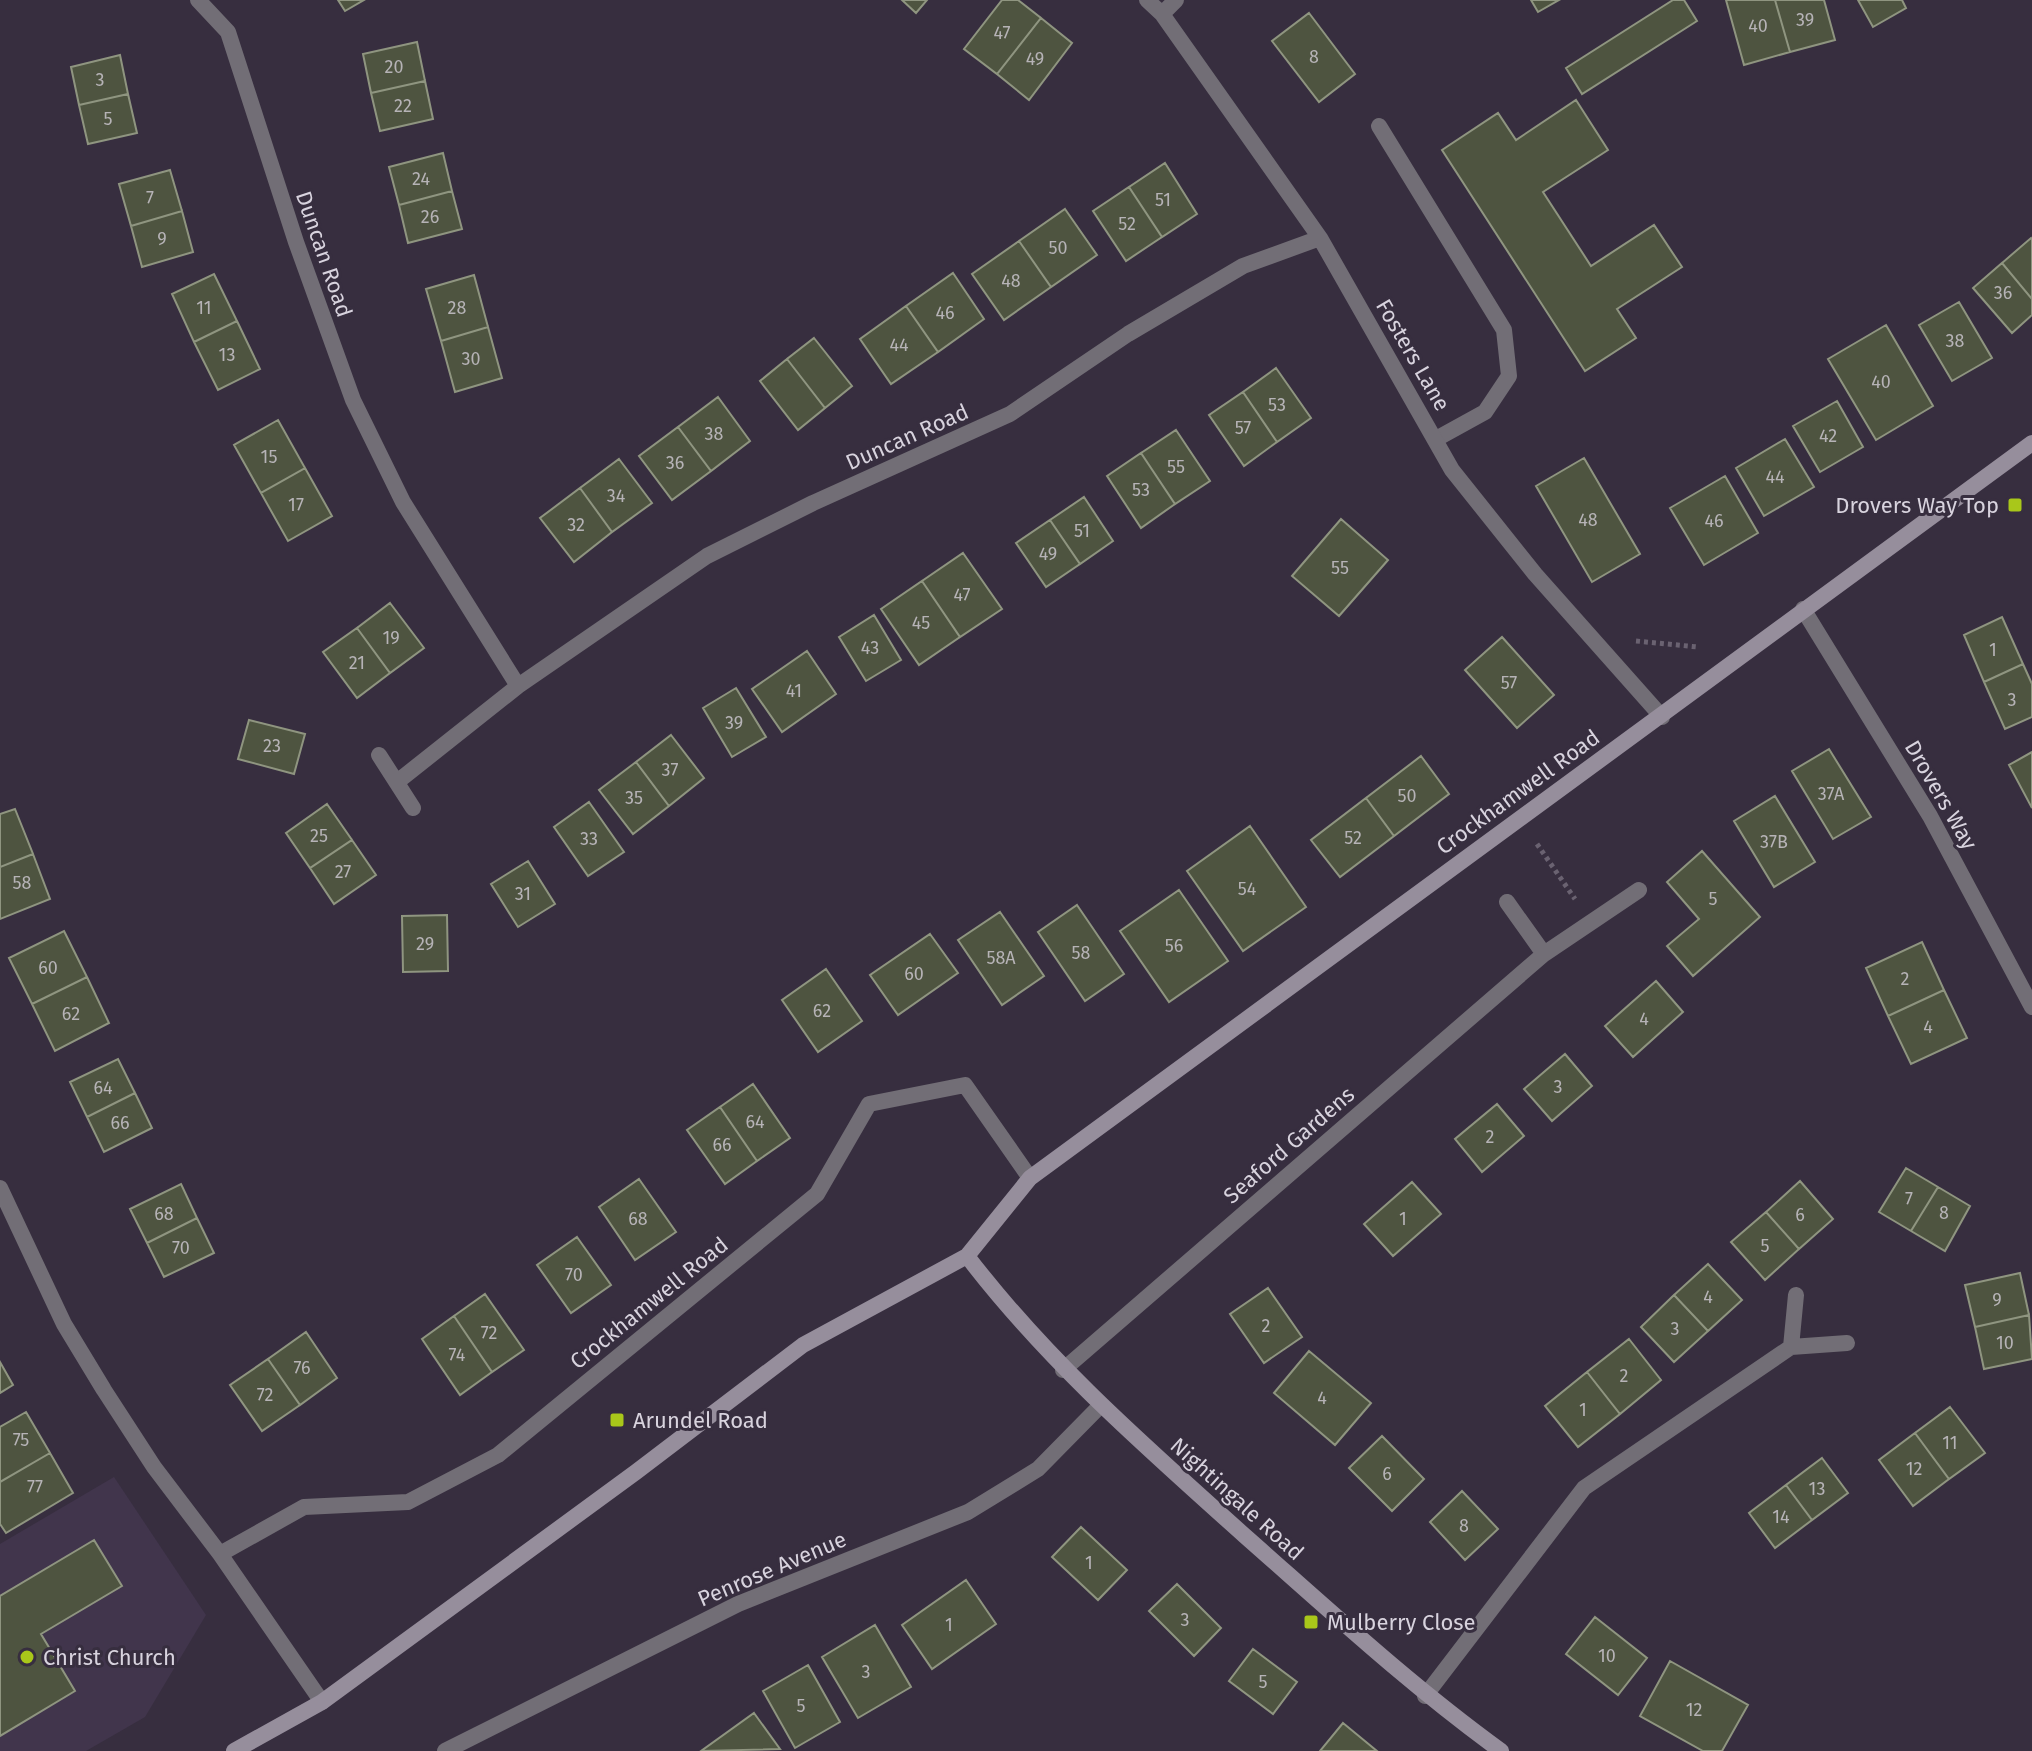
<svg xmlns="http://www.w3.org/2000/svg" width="2032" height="1751" font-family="'Fira Sans',sans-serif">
	<rect width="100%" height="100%" fill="#372e3f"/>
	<path fill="#41354c" d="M114,1477L206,1615L145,1717L86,1751H0V1544Z"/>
	<path fill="#4e5440" stroke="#8f9580" stroke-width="2" d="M338,0H364L345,11Z
		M902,0H927L916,13Z
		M1002,0H1018L1041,18L997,74L964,49Z
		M1531,0H1559L1538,12Z
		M1673,0H1684L1697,21L1582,94L1566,68Z
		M1726,0H1775L1790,52L1744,65Z
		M1775,0H1824L1835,40L1790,52Z
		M1858,0H1902L1906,8L1873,27Z
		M1309,13L1355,74L1319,102L1272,41Z
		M1041,18L1072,43L1029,100L997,74Z
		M417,42L425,81L371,93L363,54Z
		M120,55L128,94L79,105L71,67Z
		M425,81L433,119L380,131L371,93Z
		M128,94L137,133L88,144L79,105Z
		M1576,100L1608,150L1543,192L1591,266L1654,225L1682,267L1617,309L1636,338L1585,371L1442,150L1498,113L1516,140Z
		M443,153L452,191L399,205L389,167Z
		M1165,163L1197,214L1162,237L1129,187Z
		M170,170L182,211L131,226L119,184Z
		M1129,187L1162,237L1126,261L1093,211Z
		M452,191L462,229L408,243L399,205Z
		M1065,209L1097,255L1051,287L1019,241Z
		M182,211L193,252L142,267L131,226Z
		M2031,238L2032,240V299L2002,263Z
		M1019,241L1051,287L1004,320L972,274Z
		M2002,263L2032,299V315L2012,333L1973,288Z
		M953,273L984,319L938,352L906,306Z
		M214,274L237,321L194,342L172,294Z
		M474,275L488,327L441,341L426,289Z
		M1959,302L1992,358L1952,381L1919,325Z
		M906,306L938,352L891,384L860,339Z
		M237,321L260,369L218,390L194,342Z
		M1886,325L1933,406L1876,440L1828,359Z
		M488,327L502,378L455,392L441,341Z
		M814,338L852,386L825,408L787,359Z
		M787,359L825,408L798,430L760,381Z
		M1276,368L1311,418L1277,442L1243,392Z
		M1243,392L1277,442L1244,466L1209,415Z
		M718,397L750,441L711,471L678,427Z
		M1837,401L1863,447L1820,472L1793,426Z
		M278,420L305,468L261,493L234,445Z
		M678,427L711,471L672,500L639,456Z
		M1176,430L1210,481L1175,504L1141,453Z
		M1785,439L1814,487L1764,516L1736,468Z
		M1141,453L1175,504L1141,528L1107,476Z
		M1584,458L1640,554L1592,582L1536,486Z
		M619,459L652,503L612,532L580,488Z
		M305,468L332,516L288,541L261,493Z
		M1725,476L1758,533L1704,565L1670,508Z
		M580,488L612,532L574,562L540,518Z
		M1084,497L1113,541L1080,564L1050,520Z
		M1341,519L1388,560L1339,616L1292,576Z
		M1050,520L1080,564L1046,587L1016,543Z
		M963,553L1002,609L960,637L922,581Z
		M922,581L960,637L919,665L881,609Z
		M390,603L424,648L390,673L357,628Z
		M874,615L901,660L866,681L839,637Z
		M2002,617L2023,664L1984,682L1964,635Z
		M357,628L390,673L357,698L323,652Z
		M1502,637L1554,695L1517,728L1465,670Z
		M807,651L836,694L782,732L752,689Z
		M2023,664L2032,684V717L2005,729L1984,682Z
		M736,688L766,737L732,757L703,708Z
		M249,720L305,734L294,774L238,759Z
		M671,735L704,778L669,806L636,762Z
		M1829,749L1871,817L1833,839L1792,771Z
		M2032,752V808L2009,765Z
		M1421,756L1449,794L1394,836L1366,798Z
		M636,762L669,806L633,834L599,790Z
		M1775,796L1815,862L1774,887L1734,821Z
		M1366,798L1394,836L1340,877L1311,840Z
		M589,802L624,852L588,876L554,827Z
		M327,804L352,840L310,868L286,833Z
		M15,809L33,854L0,867V814Z
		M1250,826L1306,907L1243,951L1187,871Z
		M352,840L376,875L334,904L310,868Z
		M1702,851L1760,917L1693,976L1667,946L1699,919L1667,882Z
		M33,854L50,899L0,919V867Z
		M528,861L555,904L518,927L491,884Z
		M1179,890L1228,961L1169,1002L1120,931Z
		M1077,905L1124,974L1085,1001L1038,932Z
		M1000,912L1044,976L1002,1005L958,940Z
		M447,915L448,971L403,972L402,916Z
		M64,931L87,977L32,1004L9,958Z
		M930,934L958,973L898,1015L870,975Z
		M1922,942L1944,990L1888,1016L1866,968Z
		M826,969L862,1021L818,1052L782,1000Z
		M87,977L109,1023L55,1051L32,1004Z
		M1656,981L1683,1012L1633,1057L1605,1026Z
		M1944,990L1967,1038L1911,1064L1888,1016Z
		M1565,1054L1592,1086L1552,1121L1524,1089Z
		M118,1059L135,1093L87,1117L70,1082Z
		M753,1084L790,1138L757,1161L720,1107Z
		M135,1093L152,1128L104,1152L87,1117Z
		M1497,1104L1524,1136L1482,1172L1455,1139Z
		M720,1107L757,1161L725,1184L687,1130Z
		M1906,1168L1938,1187L1911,1231L1879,1212Z
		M639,1179L676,1232L635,1260L599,1207Z
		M1800,1181L1833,1219L1799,1249L1766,1212Z
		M1412,1182L1441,1214L1393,1256L1364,1224Z
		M181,1184L197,1218L147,1243L130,1209Z
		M1938,1187L1970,1206L1945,1251L1911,1231Z
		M1766,1212L1799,1249L1765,1280L1731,1242Z
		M197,1218L214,1253L164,1277L147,1243Z
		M577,1237L611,1285L571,1313L537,1265Z
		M1708,1264L1742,1300L1708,1331L1674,1295Z
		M2020,1273L2029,1315L1975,1327L1965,1285Z
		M1268,1288L1302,1337L1264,1363L1230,1314Z
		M485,1294L524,1350L492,1372L454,1316Z
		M1674,1295L1708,1331L1674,1362L1641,1327Z
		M2029,1315L2032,1359L1984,1369L1975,1327Z
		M454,1316L492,1372L460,1395L422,1339Z
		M306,1332L337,1378L300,1405L268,1359Z
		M1629,1339L1661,1380L1620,1414L1587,1372Z
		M1309,1351L1371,1403L1335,1445L1274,1393Z
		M268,1359L300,1405L262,1431L230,1385Z
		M0,1362L13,1385L0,1393Z
		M1587,1372L1620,1414L1578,1447L1545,1406Z
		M1950,1407L1985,1453L1949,1479L1915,1433Z
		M26,1412L50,1453L0,1482V1427Z
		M1915,1433L1949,1479L1913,1506L1879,1460Z
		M1382,1436L1424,1479L1392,1511L1349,1468Z
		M50,1453L73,1493L6,1533L0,1524V1482Z
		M1822,1458L1848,1493L1812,1520L1786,1485Z
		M1786,1485L1812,1520L1775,1548L1749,1513Z
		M1462,1491L1498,1529L1465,1560L1430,1522Z
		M1081,1527L1127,1570L1098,1600L1052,1557Z
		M94,1540L122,1586L41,1634L75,1691L0,1736V1596Z
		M966,1580L996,1624L932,1669L902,1625Z
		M1177,1584L1221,1628L1194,1656L1149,1611Z
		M1595,1617L1647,1658L1618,1695L1566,1654Z
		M875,1625L911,1687L858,1718L822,1657Z
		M1253,1649L1297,1682L1273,1714L1229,1681Z
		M1670,1661L1748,1705L1722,1751H1703L1640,1716Z
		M808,1665L840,1722L795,1748L763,1691Z
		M754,1713L780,1749L701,1751Z
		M1343,1723L1377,1751H1320Z"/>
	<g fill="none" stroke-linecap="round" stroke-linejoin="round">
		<path stroke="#6a6271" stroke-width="5" stroke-dasharray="4 4" stroke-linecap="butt" d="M1636,641L1698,647
			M1537,844L1575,899"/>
		<path stroke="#726e76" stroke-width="16" d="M1379,126L1504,330L1509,376L1485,412L1436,439"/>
		<path stroke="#726e76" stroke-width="16" d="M198,0L228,32L296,242L353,400L403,502L518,686
			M1147,0L1162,14L1320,238L1452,470L1535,574L1662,717
			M1162,14L1176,0
			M1803,609L1930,816L2032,1007
			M379,755L413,808
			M397,782L518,686L707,556L813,503L1010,414L1128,334L1243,266L1320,238
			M1507,902L1544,954
			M0,1188L64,1324L104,1390L154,1467L220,1554L322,1702
			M1791,1347L1796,1295
			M1063,1370L1544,954L1639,890
			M220,1554L304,1507L408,1502L498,1455L817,1194L869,1104L965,1085L1030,1178
			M1425,1696L1584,1488L1791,1347L1847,1343
			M445,1751L738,1604L968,1512L1038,1469L1100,1406"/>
		<path stroke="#968e9c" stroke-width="16" d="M967,1256C1048,1362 1146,1447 1245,1536C1329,1610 1410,1685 1501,1751
			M234,1751L322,1702L636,1472L803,1345L967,1256L1030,1178L2032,443"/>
	</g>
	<g fill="#a9c71a" stroke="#372e3f" stroke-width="3">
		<rect x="2007" y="497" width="16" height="16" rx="4"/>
		<rect x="609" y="1412" width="16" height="16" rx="4"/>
		<rect x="1303" y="1614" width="16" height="16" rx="4"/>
		<circle cx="27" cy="1657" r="8"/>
	</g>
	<g text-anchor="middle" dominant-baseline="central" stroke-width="6" stroke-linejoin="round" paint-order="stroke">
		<g font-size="18" fill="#b6b3b6">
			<text x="1805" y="20">39</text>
			<text x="1758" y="26">40</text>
			<text x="1002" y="33">47</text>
			<text x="1314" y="57">8</text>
			<text x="1035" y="59">49</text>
			<text x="394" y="67">20</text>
			<text x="100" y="80">3</text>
			<text x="403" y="106">22</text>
			<text x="108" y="119">5</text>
			<text x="421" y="179">24</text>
			<text x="150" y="198">7</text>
			<text x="1163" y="200">51</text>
			<text x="430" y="217">26</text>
			<text x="1127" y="224">52</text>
			<text x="162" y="239">9</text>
			<text x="1058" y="248">50</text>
			<text x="1011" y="281">48</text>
			<text x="2003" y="293">36</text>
			<text x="204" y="308">11</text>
			<text x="457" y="308">28</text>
			<text x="945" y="313">46</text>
			<text x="1955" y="341">38</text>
			<text x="899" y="345">44</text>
			<text x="227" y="355">13</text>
			<text x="471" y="359">30</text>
			<text x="1881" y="382">40</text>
			<text x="1277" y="405">53</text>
			<text x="1243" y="428">57</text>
			<text x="714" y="434">38</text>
			<text x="1828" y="436">42</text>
			<text x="269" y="457">15</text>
			<text x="675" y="463">36</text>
			<text x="1176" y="467">55</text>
			<text x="1775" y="477">44</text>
			<text x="1141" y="490">53</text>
			<text x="616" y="496">34</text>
			<text x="296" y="505">17</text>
			<text x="1588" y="520">48</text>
			<text x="1714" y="521">46</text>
			<text x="576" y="525">32</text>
			<text x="1082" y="531">51</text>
			<text x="1048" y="554">49</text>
			<text x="1340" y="568">55</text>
			<text x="962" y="595">47</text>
			<text x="921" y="623">45</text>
			<text x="391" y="638">19</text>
			<text x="870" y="648">43</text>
			<text x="1993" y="650">1</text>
			<text x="357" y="663">21</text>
			<text x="1509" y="683">57</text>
			<text x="794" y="691">41</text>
			<text x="2012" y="700">3</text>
			<text x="734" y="723">39</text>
			<text x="272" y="746">23</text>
			<text x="670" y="770">37</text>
			<text x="1831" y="794">37A</text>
			<text x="1407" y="796">50</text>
			<text x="634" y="798">35</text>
			<text x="319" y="836">25</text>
			<text x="1353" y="838">52</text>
			<text x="589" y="839">33</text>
			<text x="1774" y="842">37B</text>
			<text x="343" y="872">27</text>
			<text x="22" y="883">58</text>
			<text x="1247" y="889">54</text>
			<text x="523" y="894">31</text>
			<text x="1713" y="899">5</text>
			<text x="425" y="944">29</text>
			<text x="1174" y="946">56</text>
			<text x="1081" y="953">58</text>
			<text x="1001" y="958">58A</text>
			<text x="48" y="968">60</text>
			<text x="914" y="974">60</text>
			<text x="1905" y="979">2</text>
			<text x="822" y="1011">62</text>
			<text x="71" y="1014">62</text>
			<text x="1644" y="1019">4</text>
			<text x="1928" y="1027">4</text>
			<text x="1558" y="1087">3</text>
			<text x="103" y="1088">64</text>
			<text x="755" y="1122">64</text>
			<text x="120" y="1123">66</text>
			<text x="1490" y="1137">2</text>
			<text x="722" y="1145">66</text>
			<text x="1909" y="1199">7</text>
			<text x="1944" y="1213">8</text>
			<text x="164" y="1214">68</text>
			<text x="1800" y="1215">6</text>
			<text x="638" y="1219">68</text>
			<text x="1403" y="1219">1</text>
			<text x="1765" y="1246">5</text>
			<text x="181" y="1248">70</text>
			<text x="574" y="1275">70</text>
			<text x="1708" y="1297">4</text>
			<text x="1997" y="1300">9</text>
			<text x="1266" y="1326">2</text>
			<text x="1675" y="1329">3</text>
			<text x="489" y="1333">72</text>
			<text x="2005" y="1343">10</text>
			<text x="457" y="1355">74</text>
			<text x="302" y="1368">76</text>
			<text x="1624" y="1376">2</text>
			<text x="265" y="1395">72</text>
			<text x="1322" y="1398">4</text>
			<text x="1583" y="1410">1</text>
			<text x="21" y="1440">75</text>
			<text x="1950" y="1443">11</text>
			<text x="1914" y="1469">12</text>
			<text x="1387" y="1474">6</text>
			<text x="35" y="1487">77</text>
			<text x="1817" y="1489">13</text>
			<text x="1781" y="1517">14</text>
			<text x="1464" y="1526">8</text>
			<text x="1089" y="1563">1</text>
			<text x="1185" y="1620">3</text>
			<text x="949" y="1625">1</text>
			<text x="1607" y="1656">10</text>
			<text x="866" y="1672">3</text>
			<text x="1263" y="1682">5</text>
			<text x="801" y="1706">5</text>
			<text x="1694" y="1710">12</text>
		</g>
		<g font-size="22" fill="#d8d3de" stroke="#372e3f">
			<text transform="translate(324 254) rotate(71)">Duncan Road</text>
			<text transform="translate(1413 355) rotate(60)">Fosters Lane</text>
			<text transform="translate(907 437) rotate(-24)">Duncan Road</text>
			<text transform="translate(1518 792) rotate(-36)">Crockhamwell Road</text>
			<text transform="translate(1941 795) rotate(60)">Drovers Way</text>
			<text transform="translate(1289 1145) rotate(-41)">Seaford Gardens</text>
			<text transform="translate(649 1303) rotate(-39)">Crockhamwell Road</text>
			<text transform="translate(1237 1499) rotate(42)">Nightingale Road</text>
			<text transform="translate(772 1569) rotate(-23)">Penrose Avenue</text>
		</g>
		<g font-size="22" fill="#d8d3de" stroke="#372e3f" text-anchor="start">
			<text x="1999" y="505" text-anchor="end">Drovers Way Top</text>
			<text x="633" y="1420">Arundel Road</text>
			<text x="1327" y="1622">Mulberry Close</text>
			<text x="43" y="1657">Christ Church</text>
		</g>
	</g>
</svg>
